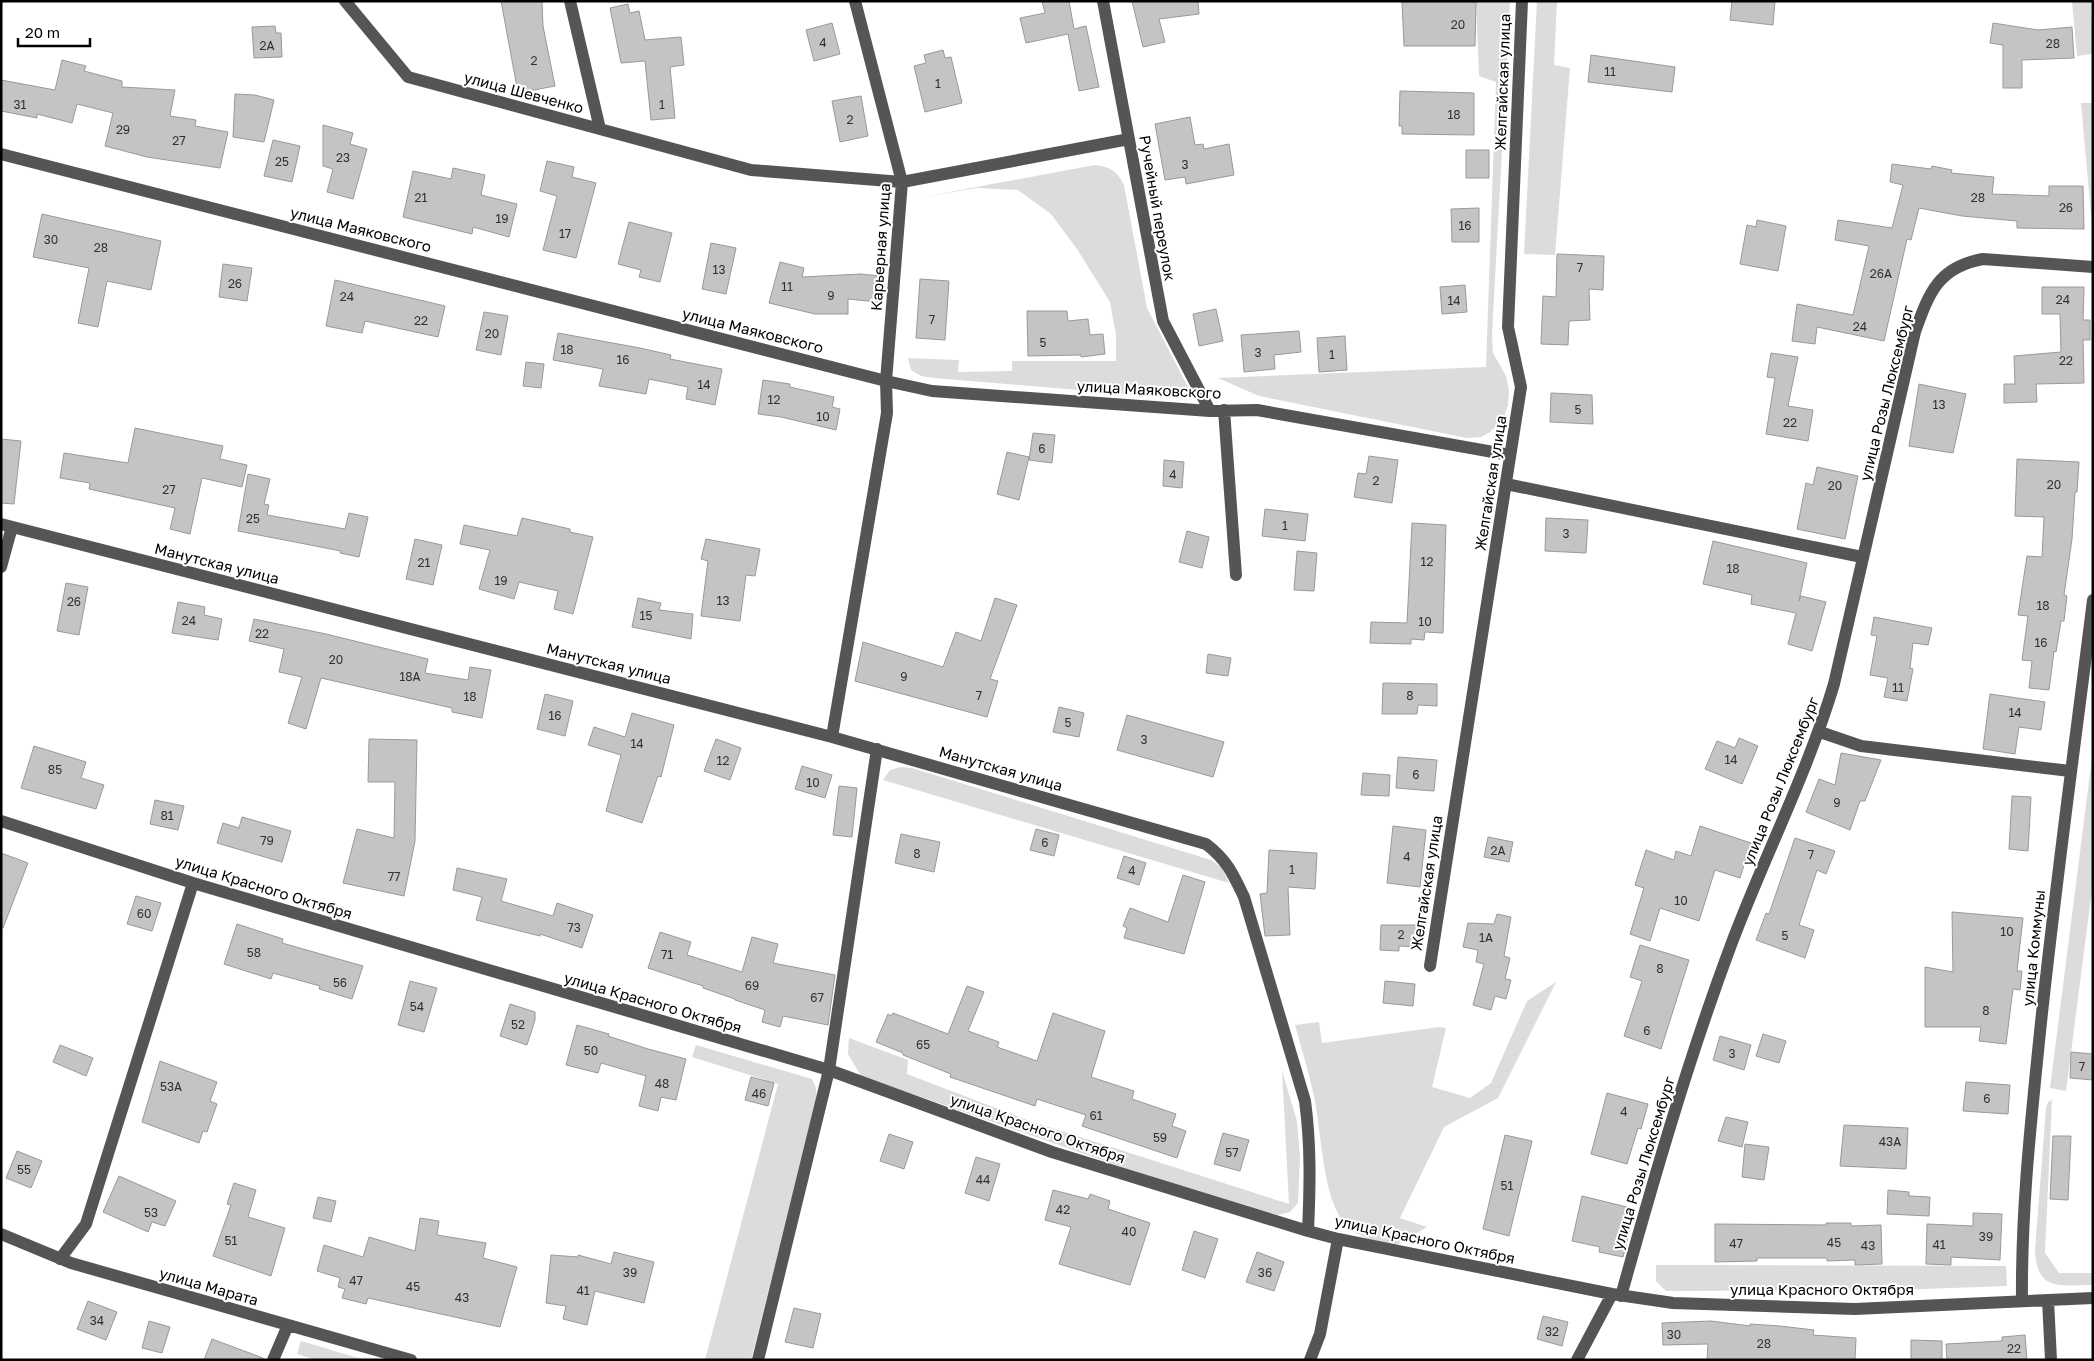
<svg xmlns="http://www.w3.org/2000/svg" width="2094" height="1361" font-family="'Golos Text',sans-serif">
	<rect width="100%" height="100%" fill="#fff"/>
	<path fill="#dcdcdc" d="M1476,1H1510L1492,335L1493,353L1506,376L1509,390L1508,405L1503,420L1490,432L1481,437L1467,438L1259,396L1218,378L1486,367L1496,82L1479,76Z
		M1537,1H1557L1554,65L1570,68L1555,255L1524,254Z
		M2072,1H2091L2093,54L2077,56Z
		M2081,103H2093V237Z
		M1095,165C1111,167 1117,171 1124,185L1147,308L1188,387L1189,392L1186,399L934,378L921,376L911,370L908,358L959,360L958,372L1012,371V361H1116V335L1110,302L1077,249L1051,214L1018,190L977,188L918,198Z
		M2093,750V882L2066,1091L2050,1088Z
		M901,767L912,768L1211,860L1222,868L1229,883L883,780L890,770Z
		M1556,982L1498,1098L1444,1127L1400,1218L1427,1227L1395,1246C1377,1242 1359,1238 1346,1225C1321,1198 1322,1128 1313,1092C1308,1069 1301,1047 1295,1025L1319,1022L1322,1043L1439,1027L1446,1028L1432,1087L1470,1098L1491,1083L1527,1001Z
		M849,1038L908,1060L907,1074L1027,1120L1289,1204L1282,1071L1297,1121L1300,1156L1298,1203L1290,1212L1278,1215L1139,1173L861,1076L848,1054Z
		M696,1045L812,1079L816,1088L817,1098L751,1360H705L778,1084L692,1057Z
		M2052,1100L2045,1253L2059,1273H2093V1285C2059,1285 2037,1292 2035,1250L2046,1108L2048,1102Z
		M1656,1265L2006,1266L2007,1286L1895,1290L1666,1291L1656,1281Z
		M301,1341L365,1360H316L297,1354Z"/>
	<path fill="#c4c4c4" stroke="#999" d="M501,1H542L543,26L555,86L518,93Z
		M1042,1H1069L1074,29L1086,26L1099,87L1079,91L1068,34L1026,43L1020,18L1045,13Z
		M1132,1H1198L1199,14L1159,19L1165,42L1143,47Z
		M1732,1H1775L1773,25L1730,20Z
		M1402,2H1476L1475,46H1404Z
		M628,4L630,13L639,11L645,40L681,37L684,65L670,67L675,118L651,120L645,61L621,63L610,8Z
		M832,23L840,54L814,61L806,30Z
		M1993,23L2038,30L2072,27L2074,58L2022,60V88H2003V45L1990,43Z
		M275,26L276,33H281L282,57L254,58L252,27Z
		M943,50L945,58L951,57L962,103L925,112L914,66L926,63L924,55Z
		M1591,55L1675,67L1672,92L1588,82Z
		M62,60L86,66L84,71L122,81V87L175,90L170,116L196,120L195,126L228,132L220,168L147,157L105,146L113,113L77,104L72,123L37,114V118L1,111V80L55,90Z
		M1400,91L1474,93V135L1402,134V126H1399Z
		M235,94L255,95L274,100L264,142L233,137Z
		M861,96L868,136L840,142L832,101Z
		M1190,117L1195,145L1203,144L1204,149L1229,144L1234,175L1186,184L1185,177L1165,180L1155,124Z
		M323,125L353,133L350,144L367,149L353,199L327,192L333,169L323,166Z
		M273,140L300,146L292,182L264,176Z
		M1466,150H1489V178H1466Z
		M547,161L574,167L572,177L596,183L576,258L543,250L557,196L540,191Z
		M1892,164L1931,169L1932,166L1952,170L1951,173L1994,177L1992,194L2049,196V186H2083L2084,229L2017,228V221L1962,216L1919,208L1911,240L1907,239L1884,341L1817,327L1815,344L1792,341L1797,304L1853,315L1869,246L1835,240L1838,220L1892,228L1903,185L1890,182Z
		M453,168L485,175L481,195L517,204L509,237L473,227L472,234L403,217L413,171L451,179Z
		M1479,208V242H1452L1451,209Z
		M42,214L161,241L151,290L107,281L98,327L78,323L89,268L33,257Z
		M1757,220L1786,226L1778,271L1740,264L1747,225L1756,227Z
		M629,222L672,233L660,282L639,277L641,270L618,264Z
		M711,243L736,248L726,294L702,289Z
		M1557,254L1604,256L1603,290L1589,289L1590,320L1569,321L1568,345L1541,344L1543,296L1556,297Z
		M780,262L804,268L802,277L861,274L880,276L878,302L848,299V314H815L769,303Z
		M223,264L252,268L247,301L219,297Z
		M920,279L949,281L945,340L916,338Z
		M335,280L445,306L438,337L365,321L362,333L326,326Z
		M1465,285L1467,312L1442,314L1440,287Z
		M2042,287H2084L2083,320H2090V340H2083L2084,383L2036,384L2037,402L2004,403V384H2015L2014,356L2061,352L2060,314H2042Z
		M1216,309L1223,341L1199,346L1193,314Z
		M1027,311H1067L1068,321L1088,319L1090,335L1103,334L1105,354L1081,357V355L1028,356Z
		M484,312L508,316L501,355L476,350Z
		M1299,331L1301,352L1274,355L1275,369L1244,372L1241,335Z
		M558,333L640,348L671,355L670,359L722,369L715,405L686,399L688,387L649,379L646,394L599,386L603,369L553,360Z
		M1345,336L1347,370L1319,372L1317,338Z
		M1771,353L1798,357L1788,406L1813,410L1808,441L1766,434L1775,378L1767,377Z
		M526,362L544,364L541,388L523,386Z
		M763,380L790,384V387L834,397L832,407L840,409L836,430L781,417L758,414Z
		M1919,384L1966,394L1953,453L1909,446Z
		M1551,393L1592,395L1593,424L1550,422Z
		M135,428L223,446L220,459L247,465L242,487L202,478L190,534L170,529L175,508L89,489L90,483L60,478L64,453L128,463Z
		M1033,433L1055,435L1052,463L1029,460Z
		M1,439L21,441L14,504L1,503Z
		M1007,452L1029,457L1019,500L997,494Z
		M1369,456L1398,460L1392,503L1354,497L1358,473L1366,474Z
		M2017,459L2079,462L2077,492H2075L2072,539L2064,595L2067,596L2064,621H2061L2056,652L2054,651L2049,690L2029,688L2032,661L2022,660L2028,616L2018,615L2027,556L2042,557L2044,517L2015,516Z
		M1164,460L1184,462L1182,488L1163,486Z
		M1817,467L1858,476L1845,539L1797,529L1806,483L1813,485Z
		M248,474L270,479L264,504L269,505L267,515L345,529L349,513L368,517L359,557L340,553L341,551L238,531Z
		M1265,509L1308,514L1305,541L1262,536Z
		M522,518L570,529V532L593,537L573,614L554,609L558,591L519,582L514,599L479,589L490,550L460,544L464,525L517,536Z
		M1546,518L1588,520L1586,553L1545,551Z
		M1412,523L1446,525L1443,633L1425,632L1424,640L1411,639V644L1370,643L1371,622L1407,623Z
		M1187,531L1209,537L1202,568L1179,562Z
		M415,539L442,545L433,585L406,579Z
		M706,539L760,549L755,576L746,575L740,621L701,616L708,561L701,559Z
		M1713,541L1807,563L1799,601L1801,596L1826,602L1812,651L1788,644L1796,613L1751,604L1752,595L1703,584Z
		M1297,551L1317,553L1314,591L1294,590Z
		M66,583L88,587L79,635L57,631Z
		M638,598L661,603L659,610L693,614L691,639L632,627Z
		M995,598L1017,605L990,679L998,681L987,717L855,681L863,642L943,667L956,632L981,641Z
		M178,602L205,607L204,615L222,619L218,640L172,633Z
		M1874,617L1932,628L1928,645L1913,643L1910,668L1913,669L1907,701L1884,697L1888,678L1870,675L1877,636L1871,635Z
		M254,619L326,634L428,659L425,673L468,680L470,667L491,670L482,718L452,712V708L321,678L306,729L288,723L302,677L279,672L284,649L249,641Z
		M1208,654L1231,658L1228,676L1206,673Z
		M1383,683L1437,684V706L1418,705L1417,714H1382Z
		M545,694L573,701L565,736L537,729Z
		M1990,694L2045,702L2041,730L2019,727L2015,754L1983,749Z
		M1059,707L1084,713L1079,737L1053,732Z
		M632,713L674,725L661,777L658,776L642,823L606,811L621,755L588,745L594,727L625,737Z
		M1127,715L1224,742L1213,777L1117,750Z
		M1739,738L1758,746L1742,784L1705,769L1717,741L1735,748Z
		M369,739L417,740L415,841L404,896L343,883L357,829L394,838L395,782H368Z
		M716,739L741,748L730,780L704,771Z
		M34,746L86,762L81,778L104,785L96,809L21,788Z
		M1841,753L1881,760L1865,801H1860L1850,830L1806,812L1819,779L1835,785Z
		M1398,757L1437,760L1434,791L1396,788Z
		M802,766L832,775L825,798L795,789Z
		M1363,773L1390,775L1389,796L1361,795Z
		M839,786L857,788L852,837L833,835Z
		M2012,796L2031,797L2028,851L2009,849Z
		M155,800L184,806L178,830L150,824Z
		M242,817L291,831L282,862L217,843L223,823L239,828Z
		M1393,826L1426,830L1420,887L1387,883Z
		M1700,826L1751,843L1740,878L1715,870L1699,921L1660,908L1650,941L1630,934L1644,888L1635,885L1646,850L1674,860L1676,851L1691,856Z
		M1036,829L1059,835L1054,856L1030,850Z
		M901,834L940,842L934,872L895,863Z
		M1488,837L1513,842L1509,862L1484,857Z
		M1795,838L1835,851L1826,874L1817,870L1799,925L1814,930L1805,958L1756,940L1766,913L1769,914Z
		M1269,850L1317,853L1315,889L1288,887L1290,935L1265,936L1260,894L1267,893Z
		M1,853L28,863L3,928H1Z
		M1124,856L1146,863L1139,885L1117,878Z
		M457,868L507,879L501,901L553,916L557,903L593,915L582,948L540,934V936L476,920L482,897L453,890Z
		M1183,875L1205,882L1184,954L1124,938L1127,928L1123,926L1130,908L1168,922Z
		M136,896L161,903L152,931L127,924Z
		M1952,912L2023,918L2017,971H2022L2020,990L2013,989L2006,1044L1979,1041L1981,1027H1925V967L1953,972Z
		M1497,914L1511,917L1504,956L1510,958L1505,979L1511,980L1506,999L1495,996L1491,1010L1473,1005L1484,964L1476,962L1478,950L1463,947L1468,923L1494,924Z
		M237,924L283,939L282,943L363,966L352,999L319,989L320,986L273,973L271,979L224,964Z
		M1381,925H1421L1420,947L1399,946V951L1380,950Z
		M660,932L691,942L687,955L742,972L752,937L778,944L773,963L835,975L828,1025L783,1016L780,1027L762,1022L765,1010L735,1000V999L703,988V986L648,968Z
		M1640,945L1689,960L1661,1049L1624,1036L1642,981L1630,977Z
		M410,981L437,988L424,1032L398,1025Z
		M1385,981L1415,984L1413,1006L1383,1003Z
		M967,986L984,992L968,1031L999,1042L997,1047L1037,1061L1053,1013L1105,1031L1091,1077L1134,1091L1132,1099L1176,1114L1172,1126L1186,1131L1177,1158L1082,1126L1086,1115L1037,1099L1035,1106L950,1077L951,1074L903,1055V1053L876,1042L888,1014L891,1016L893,1013L948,1034Z
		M510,1004L535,1012V1020L527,1045L500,1036Z
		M577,1025L609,1034L608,1036L648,1049L686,1059L676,1100L661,1097L658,1111L639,1106L646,1076L601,1063L598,1073L566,1065Z
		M1763,1034L1786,1041L1779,1063L1756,1056Z
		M1720,1036L1751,1045L1744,1070L1713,1060Z
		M60,1045L93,1058L86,1076L53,1062Z
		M2071,1052L2093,1054V1080L2070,1078Z
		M160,1061L217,1082L210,1101L217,1104L207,1132L203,1131L199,1143L142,1122Z
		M751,1077L774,1083L768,1106L745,1100Z
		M1966,1082L2010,1085L2008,1114L1963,1111Z
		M1607,1093L1648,1104L1641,1129L1638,1128L1627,1164L1591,1154Z
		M1726,1117L1748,1122L1742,1147L1718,1141Z
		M1844,1125L1908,1128L1906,1169L1840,1166Z
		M1223,1133L1249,1140L1240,1171L1214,1164Z
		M889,1134L913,1142L904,1169L880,1161Z
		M1505,1135L1532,1141L1509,1236L1483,1229Z
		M2053,1136H2071L2068,1200L2050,1199Z
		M1745,1144L1769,1147L1764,1180L1742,1177Z
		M17,1151L42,1161L31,1188L6,1178Z
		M976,1157L1000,1164L989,1201L965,1193Z
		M119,1176L176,1201L165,1226L152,1222L148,1232L103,1212Z
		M234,1183L256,1190L248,1217L285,1228L271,1276L213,1256L231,1205L227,1204Z
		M1053,1190L1088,1199L1090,1194L1110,1201L1108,1209L1150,1223L1130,1285L1059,1264L1071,1227L1045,1220Z
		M1888,1190L1909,1192V1196L1930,1197L1929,1216L1887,1214Z
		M1582,1196L1635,1209L1623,1257L1599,1252L1600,1247L1572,1241Z
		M318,1197L336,1201L331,1222L313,1218Z
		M1973,1213L2002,1214L2000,1260L1951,1257V1265L1926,1264L1927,1224L1973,1226Z
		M420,1218L439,1221L437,1235L486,1243L483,1258L517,1267L500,1327L368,1298L366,1304L342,1298L345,1289L338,1287L340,1278L317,1271L324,1245L363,1257L369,1237L415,1251Z
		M1826,1223H1851V1226L1881,1225L1882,1264L1855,1265V1260L1827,1261V1258H1757V1261L1715,1262V1224L1826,1225Z
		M1194,1231L1218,1239L1205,1278L1182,1270Z
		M614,1252L654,1262L644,1303L595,1291L587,1325L563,1319L566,1306L546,1303L551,1255L578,1257V1255L611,1264Z
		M1257,1252L1284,1262L1274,1291L1246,1282Z
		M88,1301L117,1312L106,1340L77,1329Z
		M794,1308L821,1314L813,1348L785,1342Z
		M1543,1316L1568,1322L1562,1346L1537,1339Z
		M149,1321L170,1327L162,1353L142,1348Z
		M1711,1321L1750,1326V1324L1780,1326L1814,1330L1813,1335L1856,1338L1855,1360H1707L1708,1344L1663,1345L1662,1323Z
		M2025,1335L2027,1360H1947L1946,1344L2002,1341V1337Z
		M212,1339L263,1358V1360H204Z
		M1911,1340L1942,1341V1360H1911Z"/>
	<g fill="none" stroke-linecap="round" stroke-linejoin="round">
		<path stroke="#555" stroke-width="12" d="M345,1L408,77L751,170L902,182L1129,139
			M570,1L600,129
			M1103,1L1163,321L1210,411
			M1,154L886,381L932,391L1210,411L1257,410L1510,455
			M1224,410L1236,575
			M1506,484L1862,557
			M1,524L832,737L1206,844C1227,860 1233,874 1244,897L1305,1101C1311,1145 1310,1187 1308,1231
			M1,567L12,527
			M1820,732L1861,746L2070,771
			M832,737L887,413L886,381L902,182L855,1
			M1,821L193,883L829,1070L1052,1152L1308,1231L1338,1239L1612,1294L1673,1303L1855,1309L2093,1298
			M1430,966L1521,387L1508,327L1522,1
			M1,1234L71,1263L411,1360
			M60,1259L86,1224L193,883
			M1621,1296C1654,1178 1688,1060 1731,945C1764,857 1807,774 1834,684L1915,332C1929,293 1938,267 1983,259L2093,267
			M2048,1300L2051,1360
			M2022,1301C2021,1211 2031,1121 2040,1032C2055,888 2075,744 2093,600
			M273,1360L288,1325
			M758,1360L829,1070L877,749
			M1310,1360L1320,1334L1338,1239
			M1577,1360L1612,1294"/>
	</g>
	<g text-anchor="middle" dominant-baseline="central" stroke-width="4" stroke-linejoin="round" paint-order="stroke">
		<g font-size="12" fill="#313131">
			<text x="1458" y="24">20</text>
			<text x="823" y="42">4</text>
			<text x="2053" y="43">28</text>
			<text x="267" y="45">2А</text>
			<text x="534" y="60">2</text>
			<text x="1610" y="71">11</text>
			<text x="938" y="83">1</text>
			<text x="20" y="104">31</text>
			<text x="662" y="104">1</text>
			<text x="1454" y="114">18</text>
			<text x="850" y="119">2</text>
			<text x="123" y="129">29</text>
			<text x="179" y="140">27</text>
			<text x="343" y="157">23</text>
			<text x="282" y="161">25</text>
			<text x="1185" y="164">3</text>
			<text x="421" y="197">21</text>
			<text x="1978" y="197">28</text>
			<text x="2066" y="207">26</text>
			<text x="502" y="218">19</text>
			<text x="1465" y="225">16</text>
			<text x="565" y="233">17</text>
			<text x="51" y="239">30</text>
			<text x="101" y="247">28</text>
			<text x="1580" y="267">7</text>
			<text x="719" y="269">13</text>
			<text x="1881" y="273">26А</text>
			<text x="235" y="283">26</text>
			<text x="787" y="286">11</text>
			<text x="831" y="295">9</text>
			<text x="347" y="296">24</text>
			<text x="2063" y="299">24</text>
			<text x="1454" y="300">14</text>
			<text x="932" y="319">7</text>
			<text x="421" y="320">22</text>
			<text x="1860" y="326">24</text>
			<text x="492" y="333">20</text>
			<text x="1043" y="342">5</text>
			<text x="567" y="349">18</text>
			<text x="1258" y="352">3</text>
			<text x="1332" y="354">1</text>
			<text x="623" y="359">16</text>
			<text x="2066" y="360">22</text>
			<text x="704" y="384">14</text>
			<text x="774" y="399">12</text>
			<text x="1939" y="404">13</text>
			<text x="1578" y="409">5</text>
			<text x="823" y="416">10</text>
			<text x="1790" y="422">22</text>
			<text x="1042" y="448">6</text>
			<text x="1173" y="474">4</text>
			<text x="1376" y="480">2</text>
			<text x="2054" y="484">20</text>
			<text x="1835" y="485">20</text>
			<text x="169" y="489">27</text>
			<text x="253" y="518">25</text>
			<text x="1285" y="525">1</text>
			<text x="1566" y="533">3</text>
			<text x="1427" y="561">12</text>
			<text x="424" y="562">21</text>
			<text x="1733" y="568">18</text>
			<text x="501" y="580">19</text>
			<text x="723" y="600">13</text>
			<text x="74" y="601">26</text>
			<text x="2043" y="605">18</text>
			<text x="646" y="615">15</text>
			<text x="189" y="620">24</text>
			<text x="1425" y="621">10</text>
			<text x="262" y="633">22</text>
			<text x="2041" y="642">16</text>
			<text x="336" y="659">20</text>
			<text x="410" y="676">18А</text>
			<text x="904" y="676">9</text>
			<text x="1898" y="687">11</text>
			<text x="979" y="695">7</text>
			<text x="1410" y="695">8</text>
			<text x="470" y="696">18</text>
			<text x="2015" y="712">14</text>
			<text x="555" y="715">16</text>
			<text x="1068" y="722">5</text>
			<text x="1144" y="739">3</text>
			<text x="637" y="743">14</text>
			<text x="1731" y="759">14</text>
			<text x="723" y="760">12</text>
			<text x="55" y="769">85</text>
			<text x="1416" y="774">6</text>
			<text x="813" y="782">10</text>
			<text x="1837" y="802">9</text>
			<text x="167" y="815">81</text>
			<text x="267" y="840">79</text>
			<text x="1045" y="842">6</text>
			<text x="1498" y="850">2А</text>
			<text x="917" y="853">8</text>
			<text x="1811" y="854">7</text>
			<text x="1407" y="856">4</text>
			<text x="1292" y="869">1</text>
			<text x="1132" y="870">4</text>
			<text x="394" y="876">77</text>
			<text x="1681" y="900">10</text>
			<text x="144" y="913">60</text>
			<text x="574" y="927">73</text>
			<text x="2007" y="931">10</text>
			<text x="1401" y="934">2</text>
			<text x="1785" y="935">5</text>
			<text x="1486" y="937">1А</text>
			<text x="254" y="952">58</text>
			<text x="667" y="954">71</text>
			<text x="1660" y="968">8</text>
			<text x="340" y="982">56</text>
			<text x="752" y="985">69</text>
			<text x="817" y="997">67</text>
			<text x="417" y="1006">54</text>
			<text x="1986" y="1010">8</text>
			<text x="518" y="1024">52</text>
			<text x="1647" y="1030">6</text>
			<text x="923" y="1044">65</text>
			<text x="591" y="1050">50</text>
			<text x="1732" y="1053">3</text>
			<text x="2082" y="1066">7</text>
			<text x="662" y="1083">48</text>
			<text x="171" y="1086">53А</text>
			<text x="759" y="1093">46</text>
			<text x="1987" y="1098">6</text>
			<text x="1624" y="1111">4</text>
			<text x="1096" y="1115">61</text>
			<text x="1160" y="1137">59</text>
			<text x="1890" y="1141">43А</text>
			<text x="1232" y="1152">57</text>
			<text x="24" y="1169">55</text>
			<text x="983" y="1179">44</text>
			<text x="1507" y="1185">51</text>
			<text x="1063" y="1209">42</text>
			<text x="151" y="1212">53</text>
			<text x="1129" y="1231">40</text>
			<text x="1986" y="1236">39</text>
			<text x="231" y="1240">51</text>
			<text x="1834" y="1242">45</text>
			<text x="1736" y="1243">47</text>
			<text x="1939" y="1244">41</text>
			<text x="1868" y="1245">43</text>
			<text x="630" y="1272">39</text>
			<text x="1265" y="1272">36</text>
			<text x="356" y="1280">47</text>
			<text x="413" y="1286">45</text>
			<text x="583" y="1290">41</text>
			<text x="462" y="1297">43</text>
			<text x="97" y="1320">34</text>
			<text x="1552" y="1331">32</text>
			<text x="1674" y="1334">30</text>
			<text x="1764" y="1343">28</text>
			<text x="2014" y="1348">22</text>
		</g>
		<g font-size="15" fill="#000" stroke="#fff">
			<text transform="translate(1502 82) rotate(-88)">Желгайская улица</text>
			<text transform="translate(524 92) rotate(15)">улица Шевченко</text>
			<text transform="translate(1158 208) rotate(80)">Ручейный переулок</text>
			<text transform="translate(361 229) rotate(14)">улица Маяковского</text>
			<text transform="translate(880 247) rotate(-86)">Карьерная улица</text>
			<text transform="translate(753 330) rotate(14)">улица Маяковского</text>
			<text transform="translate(1149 389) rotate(3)">улица Маяковского</text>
			<text transform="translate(1886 393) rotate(-76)">улица Розы Люксембург</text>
			<text transform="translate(1490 483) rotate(-81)">Желгайская улица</text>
			<text transform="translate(217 563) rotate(14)">Манутская улица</text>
			<text transform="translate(609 663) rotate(14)">Манутская улица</text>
			<text transform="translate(1001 768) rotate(16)">Манутская улица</text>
			<text transform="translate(1780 781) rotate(-68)">улица Розы Люксембург</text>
			<text transform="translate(1426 883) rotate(-81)">Желгайская улица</text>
			<text transform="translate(264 887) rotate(17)">улица Красного Октября</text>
			<text transform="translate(2033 948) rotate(-84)">улица Коммуны</text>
			<text transform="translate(653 1002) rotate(16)">улица Красного Октября</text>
			<text transform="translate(1038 1128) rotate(19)">улица Красного Октября</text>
			<text transform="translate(1643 1163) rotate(-73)">улица Розы Люксембург</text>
			<text transform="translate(1425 1239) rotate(12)">улица Красного Октября</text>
			<text transform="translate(209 1286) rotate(16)">улица Марата</text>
			<text x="1822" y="1289">улица Красного Октября</text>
		</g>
	</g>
	<rect width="2094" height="1361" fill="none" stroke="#000000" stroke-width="5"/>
	<path d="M18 38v8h72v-8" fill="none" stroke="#000000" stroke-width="2.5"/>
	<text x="25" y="38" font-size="15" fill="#000000" stroke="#ffffff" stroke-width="4" paint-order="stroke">20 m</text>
</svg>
